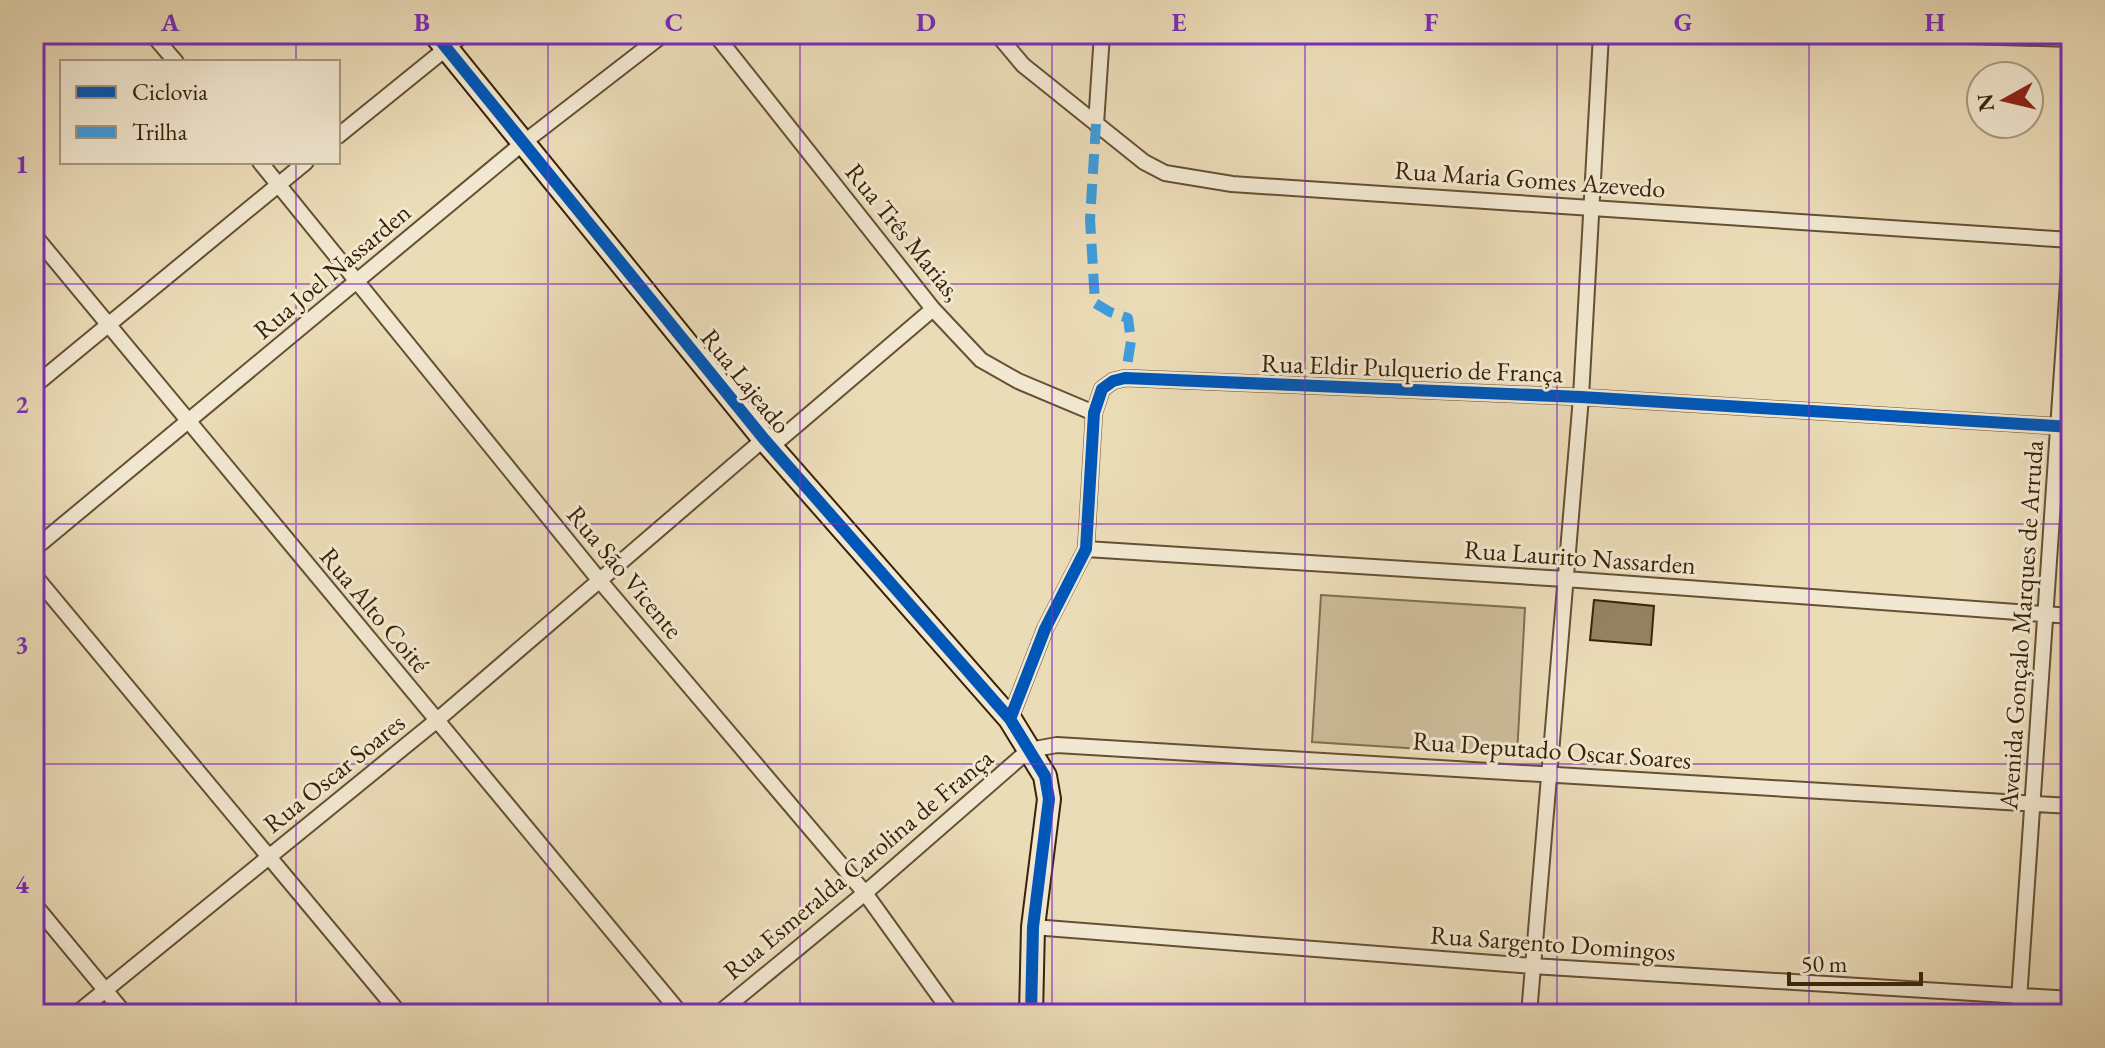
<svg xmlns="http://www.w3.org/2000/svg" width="2105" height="1048" font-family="'EB Garamond',serif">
	<rect width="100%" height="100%" fill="#ebdcb8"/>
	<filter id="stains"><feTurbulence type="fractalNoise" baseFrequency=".0025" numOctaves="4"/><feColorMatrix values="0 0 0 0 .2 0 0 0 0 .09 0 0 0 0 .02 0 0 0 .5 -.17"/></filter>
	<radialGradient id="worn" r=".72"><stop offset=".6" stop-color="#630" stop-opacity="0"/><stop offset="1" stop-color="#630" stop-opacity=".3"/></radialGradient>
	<path fill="#cdbc9a" stroke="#826f50" stroke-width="2" d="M1321,595L1525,608L1517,755L1312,742Z"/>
	<path fill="#958363" stroke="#382207" stroke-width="2" d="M1594,600L1654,606L1651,645L1590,640Z"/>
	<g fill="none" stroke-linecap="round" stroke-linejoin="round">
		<g stroke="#655033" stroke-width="18">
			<path id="street" d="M152,34L176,62
				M715,34L933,309L981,360L1018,381L1094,413
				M997,34L1023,65L1144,162L1165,173L1232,184L2071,240
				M1899,34L2071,39
				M1096,124L1102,34
				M338,136L464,34
				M260,162L600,581L865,893L952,1014
				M34,235L681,1014
				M34,386L306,162
				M771,447L933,309
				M34,549L523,143L664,34
				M1086,549L1565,579L2071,616
				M34,575L400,1014
				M1010,719L1045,629L1086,549L1094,413L1102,389L1113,381L1125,378L1581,397L2071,427
				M34,904L125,1014
				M1033,927L1532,966L2071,999
				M76,1014L436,721L764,439
				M718,1014L865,893L1029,750L1057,745L2071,806
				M1529,1014L1581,397L1601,34
				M2018,1014L2071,239"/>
		</g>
		<g stroke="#382207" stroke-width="26">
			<path id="secondary" d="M435,34L764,439L1010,719L1045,776L1049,799L1033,927L1031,1014"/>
		</g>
		<use href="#street" stroke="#f2e8d1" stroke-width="14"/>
		<use href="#secondary" stroke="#f2e8d1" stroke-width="22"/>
		<path stroke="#3e9cdd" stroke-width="10" stroke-dasharray="20 10" stroke-linecap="butt" d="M1096,124L1090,219L1095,303L1110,312L1128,318L1131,341L1125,378"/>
		<g stroke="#f2e8d1" stroke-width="17">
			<path id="cycleway" d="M435,34L764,439L1010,719L1045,776L1049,799L1033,927L1031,1014
				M1010,719L1045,629L1086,549L1094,413L1102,389L1113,381L1125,378L1581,397L2071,427"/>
		</g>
		<use href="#cycleway" stroke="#0057b8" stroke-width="12"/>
	</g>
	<path fill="none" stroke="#7b2cbf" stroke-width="2" stroke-opacity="0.55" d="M296,34V62M548,34V1014M800,34V1014M1052,34V1014M1305,34V1014M1557,34V1014M1809,34V1014M296,162V1014M34,284H2071M34,524H2071M34,764H2071"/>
	<g text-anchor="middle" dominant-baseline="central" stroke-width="6" stroke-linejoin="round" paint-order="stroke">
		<g font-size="26" fill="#382207" stroke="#f2e8d1">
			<text transform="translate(1530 179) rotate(4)">Rua Maria Gomes Azevedo</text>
			<text transform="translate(904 232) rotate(51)">Rua Três Marias,</text>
			<text transform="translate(332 271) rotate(-40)">Rua Joel Nassarden</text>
			<text transform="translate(1412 368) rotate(2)">Rua Eldir Pulquerio de França</text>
			<text transform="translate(746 381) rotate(51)">Rua Lajeado</text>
			<text transform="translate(1580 557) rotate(4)">Rua Laurito Nassarden</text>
			<text transform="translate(625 572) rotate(50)">Rua São Vicente</text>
			<text transform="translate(375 610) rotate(50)">Rua Alto Coité</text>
			<text transform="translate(2021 625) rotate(-86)">Avenida Gonçalo Marques de Arruda</text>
			<text transform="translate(1552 750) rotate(4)">Rua Deputado Oscar Soares</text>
			<text transform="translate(334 773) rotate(-39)">Rua Oscar Soares</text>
			<text transform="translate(858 864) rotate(-40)">Rua Esmeralda Carolina de França</text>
			<text transform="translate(1553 943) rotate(4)">Rua Sargento Domingos</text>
		</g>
	</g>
	<rect width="2105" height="1048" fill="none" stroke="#ebdcb8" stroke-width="88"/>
	<rect x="60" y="60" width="280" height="104" fill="#f2e8d1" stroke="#a89980" stroke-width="2"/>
	<rect x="76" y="86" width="40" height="12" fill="#0057b8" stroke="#a89980" stroke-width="2"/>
	<text x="132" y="100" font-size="24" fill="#382207">Ciclovia</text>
	<rect x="76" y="126" width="40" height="12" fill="#3e9cdd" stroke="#a89980" stroke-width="2"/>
	<text x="132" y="140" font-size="24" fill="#382207">Trilha</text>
	<g transform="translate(2005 100) rotate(262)"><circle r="38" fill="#f2e8d1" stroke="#a89980" stroke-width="2"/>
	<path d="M0-6L14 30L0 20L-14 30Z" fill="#8f2418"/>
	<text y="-12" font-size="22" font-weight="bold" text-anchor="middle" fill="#382207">N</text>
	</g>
	<path d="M1789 972v12h132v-12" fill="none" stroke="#382207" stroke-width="4"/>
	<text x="1801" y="972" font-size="24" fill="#382207" stroke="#f2e8d1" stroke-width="6" paint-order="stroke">50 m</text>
	<rect x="44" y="44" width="2017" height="960" fill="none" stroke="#7b2cbf" stroke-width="3"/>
	<g font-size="26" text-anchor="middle" font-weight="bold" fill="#7b2cbf">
		<text x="170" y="31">A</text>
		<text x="422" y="31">B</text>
		<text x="674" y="31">C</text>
		<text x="926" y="31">D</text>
		<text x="1179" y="31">E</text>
		<text x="1431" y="31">F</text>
		<text x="1683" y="31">G</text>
		<text x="1935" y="31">H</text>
		<text x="22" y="173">1</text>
		<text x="22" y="413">2</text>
		<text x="22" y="653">3</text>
		<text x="22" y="893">4</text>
	</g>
	<rect width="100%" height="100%" filter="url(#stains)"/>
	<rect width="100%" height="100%" fill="url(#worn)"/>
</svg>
